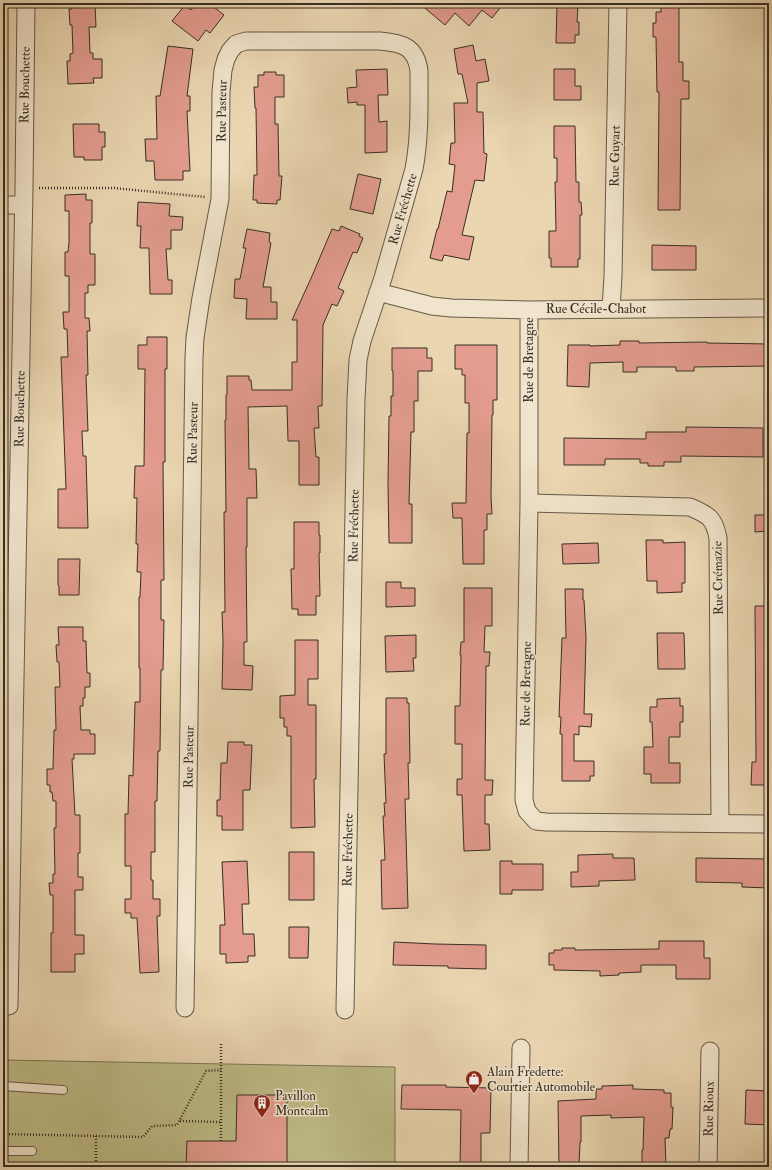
<svg xmlns="http://www.w3.org/2000/svg" width="772" height="1170" font-family="'IM FELL Double Pica',serif">
	<rect width="100%" height="100%" fill="#ead6b1"/>
	<filter id="stains"><feTurbulence type="fractalNoise" baseFrequency=".005" numOctaves="4"/><feColorMatrix values="0 0 0 0 .2 0 0 0 0 .09 0 0 0 0 .02 0 0 0 .5 -.17"/></filter>
	<radialGradient id="worn" r=".72"><stop offset=".6" stop-color="#630" stop-opacity="0"/><stop offset="1" stop-color="#630" stop-opacity=".3"/></radialGradient>
	<path fill="#bebc87" stroke="#7a7656" d="M3,1060L395,1067V1167H3Z"/>
	<path fill="#e39c8e" stroke="#372f25" d="M72,3H95L96,27H89L90,53H93V59H102V78H93L94,83L68,84L67,61H70V54L73,53L72,25H70L69,9H72Z
		M196,3H209L224,15L210,33L206,30L198,41L172,21L185,5L191,10Z
		M419,3H504L492,18L482,10L469,26L455,13L445,25Z
		M661,3H679V62H683V81H689V99H681L680,210H658L659,92H657L656,37H653V23H656V12H661Z
		M557,5H578L577,22H579V35H575V43H556Z
		M473,45L476,61L485,59L489,81L477,83V112H483L484,153L487,154L484,181L475,180L462,235L474,237L469,260L444,255L442,261L430,258L437,229H438L447,191L452,192L455,165L449,164L451,143H455L454,103H468L462,74H458L454,49Z
		M168,46L193,49L187,96H190V111H187L190,171H183V180H155L154,161H146L145,139H157L156,96H160Z
		M387,69L388,95H378L379,122L387,121V152L365,153V105H357V102L348,103L347,88L357,87L356,70Z
		M554,69H575V86H581V100H554Z
		M264,72H276V75H284V97H275V124H278L279,176H282L280,200H277V204L257,203V200H253L254,175H257L256,108H255L254,87H258V75H264Z
		M73,124H99V132H105V147H102V160H84V157H74Z
		M554,126H575L576,182H579V202H581L582,215H580V259H578V267H551V258H549V231H556L555,182H557V158H554Z
		M358,174L381,179L373,214L350,209Z
		M86,194V200H92V223H90V254H95V285H88V293H85V318H89L90,331H87L88,375H86L88,431H82L83,456H86L88,528H58V489H66L61,357H68L67,329H64L63,312H69V276H65V252H68L69,243V211H65V195Z
		M138,202L170,204L169,216L183,217L182,230H171V249H166L168,280H172V294H150L149,248H140L141,226H137Z
		M341,226L360,234L359,236L363,238L357,253L353,252L338,288L344,291L337,306L332,304L323,325L322,406H318L319,428H314L316,457H319V485H299V441H288L287,406L248,407L249,469H256L257,498H247V547H246L247,642H244V665L253,666L252,690L222,689L223,642L222,612H225L224,512H226L225,420H226V395H227V376H249V380H251L252,390H292V362H297V320H292L312,276L332,229L339,231Z
		M247,229L270,233L269,242L271,243L263,287H271V302H277V319H246L247,299L234,298L235,279H240L246,248H243Z
		M652,245L696,246V270H652Z
		M147,337H167V369H165V462H163L164,580H161V620H164L163,670H161L160,751H158L157,801H155V852H151V880H153V899H160V916H157L159,972L140,973L137,918H131V913H125V899H131V866H125V814H128L129,775L133,776L135,702H140V668H139V597H140L141,572H137L138,544H136L137,498H134L135,466H144L145,369H138V345H147Z
		M620,341H639V343L707,342V343L769,344V366L694,367V371H676V367H637V372H623V362L590,363L589,387L567,386L568,345H590V346L620,345Z
		M455,345H497V400H493V415H492L491,497L492,514H487V530H484V564H463L462,518H453L452,503H466L467,433H469V403H465V375H462V369H455Z
		M392,348H427V358H432V371H418V401H414V432H411L409,504H412V543H389L388,483L389,416H391V396H393V371H392Z
		M686,427L763,428V457L681,456V462H664V466H648V463H640V459H605V465H564V438L646,439V432H686Z
		M755,515H769V531L755,532Z
		M294,522H319V535H320V553H319L320,596H316V615H298V609H292L291,569H294Z
		M646,540H663V543L685,542V583H682V592L657,593V581H647Z
		M598,543L599,563L563,564L562,544Z
		M58,559H80L79,595H59V586L58,585Z
		M386,582H401V588H415V606L386,607Z
		M464,588H492V626H485L484,652H490L489,666H486L485,780H493L492,795H485V824H489L490,850L464,851L462,795H457V779H462V744H455V706H460L461,655H460L461,642H464Z
		M565,589H583V600H584L586,638L584,714H592L591,727L579,726V735L574,734V761H594V776H590V781H562V734H560L561,717H559L562,638H566Z
		M755,606H769V785H751L752,762H756Z
		M58,627H83V641H86L87,673H90V687H85V698H83V706H80L81,730H90V734H95V754H74V759H72L75,815H80V853H78V877H83V890H75V935H84V954H75V972H51V933H53V895H50L49,883H53V874H55L54,828H56V801H53L52,792H50V785H47V769H53L54,730H56L55,687H60L59,662H57L56,645H59Z
		M657,633H684L685,669H658Z
		M416,635V658H413L414,671L386,672L385,636Z
		M295,640H318V679H308V705H316V779H314L315,827L291,828V736H287V727H284V718H280V696L295,695Z
		M386,698H407V703H409L410,763H408L409,799H405L408,908L382,909L381,860H385L383,816H385L384,803H386L384,754H386Z
		M680,698V706H683V722H680V737H669V763H680V783H651V774H644V747H653L652,722H650V707H657V699Z
		M228,742H244V745H252L250,790H243V830H222V816H217V800H220L221,763H227Z
		M289,852H314V900H289Z
		M613,854V858H634L635,880L599,881V886L571,887V872H578V855Z
		M696,858L769,859V888L742,887V883L696,882Z
		M247,861L249,904H242L243,934H254L255,956H248V962L226,963V954H220V925H225L222,862Z
		M500,861H512V864H543V890H512V894H500Z
		M289,927H309L308,958H289Z
		M659,941H704V958H710V979H676V965H641V972L619,973V975L600,976V971L554,970V965H549V953H554V950H562V948H575V950L659,949Z
		M394,942L435,944L486,945V969L448,968V966L393,965Z
		M402,1085H446V1087L491,1088L490,1133H481V1163H479V1167H460L461,1110L401,1109Z
		M633,1085V1089L664,1090V1093H671V1107H673L672,1129H670L669,1138H665L666,1167H642V1150H643L644,1117L611,1118V1115L581,1116V1142H580L579,1167H559L558,1101L596,1099V1089H602V1086Z
		M746,1090L769,1091V1125L745,1124Z
		M237,1095H287V1167H186L187,1141H236Z"/>
	<g fill="none" stroke-linecap="round" stroke-linejoin="round">
		<g stroke="#645948" stroke-width="10">
			<path id="service" d="M3,1086L63,1090
				M3,1151H32"/>
		</g>
		<g stroke="#645948" stroke-width="19">
			<path id="minor" d="M3,205H24
				M378,292L432,306L451,308L529,310L769,308
				M611,309L613,276L618,3
				M529,310V503L524,800L527,811L536,821L546,822L769,824
				M529,503L690,507C708,515 714,517 718,538L720,824
				M9,1006L24,188L26,3
				M185,1008L194,358L195,338L201,298L220,199L221,92L223,70L226,59L230,51L236,44L246,41H380C403,43 416,47 419,71C419,104 420,137 414,169L383,278L362,341L358,360L356,399L345,1010
				M519,1167L521,1048
				M708,1167L710,1051"/>
		</g>
		<path stroke="#372f25" stroke-width="2.5" stroke-dasharray="1 2" stroke-linecap="butt" d="M39,188H114L205,197
			M180,1121L221,1122
			M3,1134L143,1137L152,1126L177,1125L206,1071L221,1070
			M221,1141V1044
			M96,1167V1136"/>
		<use href="#service" stroke="#f1e4cc" stroke-width="8"/>
		<use href="#minor" stroke="#f1e4cc" stroke-width="17"/>
	</g>
	<defs>
		<g id="shop-pin" transform="scale(0.9)"><path d="M0 17L-7.5 6A9.5 9.5 0 1 1 7.5 6Z" fill="#8f2418" stroke="#f1e4cc"/><path d="M-5-2.5h2.3a2.7 3.5 0 0 1 5.4 0H5L5.5 6h-11ZM-1.5-2.5h3a1.5 2.3 0 0 0-3 0Z" fill="#fff"/></g>
		<g id="building-pin" transform="scale(0.9)"><path d="M0 17L-7.5 6A9.5 9.5 0 1 1 7.5 6Z" fill="#8f2418" stroke="#f1e4cc"/><path d="M-4-6H4V6H1V3H-1V6H-4ZM-2.5-4.3h1.7v1.8h-1.7ZM.8-4.3h1.7v1.8H.8ZM-2.5-1h1.7V.8h-1.7ZM.8-1h1.7V.8H.8Z" fill="#fff"/></g>
	</defs>
	<g fill-rule="evenodd">
		<use href="#shop-pin" x="474" y="1079"/>
		<use href="#building-pin" x="262" y="1103"/>
	</g>
	<g text-anchor="middle" dominant-baseline="central" stroke-width="3" stroke-linejoin="round" paint-order="stroke">
		<g font-size="13" fill="#372f25" stroke="#f1e4cc">
			<text transform="translate(25 85) rotate(-89)">Rue Bouchette</text>
			<text transform="translate(222 111) rotate(-89)">Rue Pasteur</text>
			<text transform="translate(615 156) rotate(-89)">Rue Guyart</text>
			<text transform="translate(403 209) rotate(-74)">Rue Fréchette</text>
			<text x="596" y="309">Rue Cécile-Chabot</text>
			<text transform="translate(529 360) rotate(-90)">Rue de Bretagne</text>
			<text transform="translate(20 409) rotate(-89)">Rue Bouchette</text>
			<text transform="translate(193 433) rotate(-89)">Rue Pasteur</text>
			<text transform="translate(354 526) rotate(-89)">Rue Fréchette</text>
			<text transform="translate(718 578) rotate(-91)">Rue Crémazie</text>
			<text transform="translate(526 684) rotate(-89)">Rue de Bretagne</text>
			<text transform="translate(189 757) rotate(-89)">Rue Pasteur</text>
			<text transform="translate(348 850) rotate(-89)">Rue Fréchette</text>
			<text transform="translate(709 1109) rotate(-89)">Rue Rioux</text>
		</g>
		<g font-size="13" fill="#372f25" stroke="#f1e4cc" text-anchor="start">
			<text x="487" y="1072">Alain Fredette:<tspan x="487" dy="15">Courtier Automobile</tspan></text>
			<text x="275" y="1096">Pavillon<tspan x="275" dy="15">Montcalm</tspan></text>
		</g>
	</g>
	<rect width="772" height="1170" fill="none" stroke="#ead6b1" stroke-width="16"/>
	<rect x="4" y="4" width="764" height="1162" fill="none" stroke="#372f25" stroke-width="2"/>
	<rect x="8" y="8" width="756" height="1154" fill="none" stroke="#372f25"/>
	<rect width="100%" height="100%" filter="url(#stains)"/>
	<rect width="100%" height="100%" fill="url(#worn)"/>
</svg>
